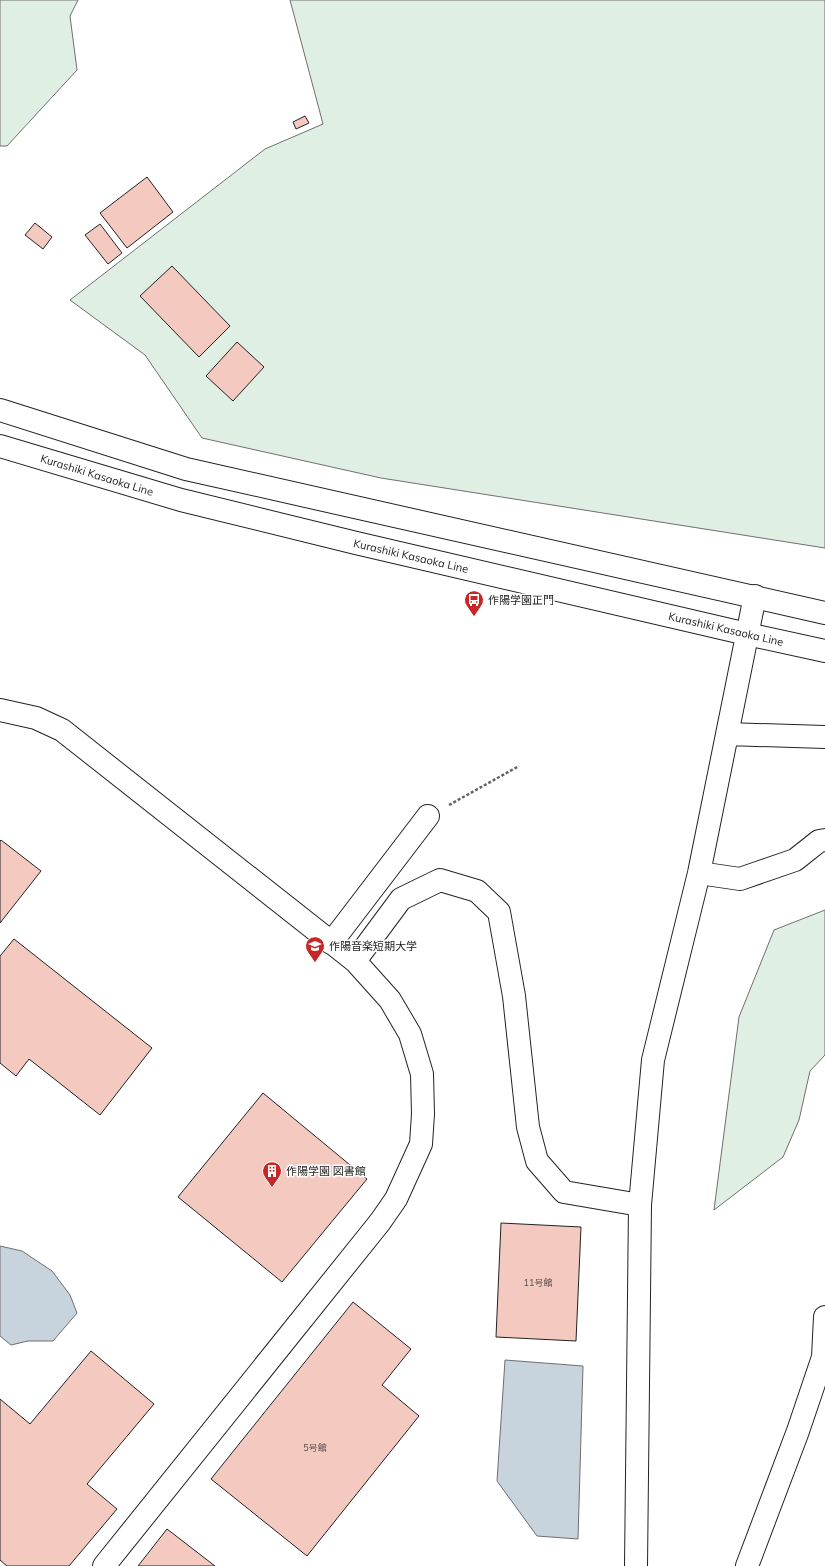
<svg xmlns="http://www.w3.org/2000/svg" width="825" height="1566" font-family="Mulish,'Noto Sans JP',sans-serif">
	<rect width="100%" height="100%" fill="#fff"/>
	<path fill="#e0efe3" stroke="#6f6f6f" d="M0,0H78L70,16L77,70L7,146H0Z
		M290,0H825V548L381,478L202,438L145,355L70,300L265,149L323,124Z
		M825,910V1055L810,1071L799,1120L783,1157L714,1210L739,1017L774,930Z"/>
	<path fill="#c7d3dd" stroke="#6f6f6f" d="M0,1246L22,1251L52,1271L70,1295L77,1313L53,1341H28L11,1345L0,1336Z
		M505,1360L583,1366L578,1539L537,1536L497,1481Z"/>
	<path fill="#f3c9c0" stroke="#222" d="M305,116L309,123L296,129L293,122Z
		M147,177L173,212L127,248L100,213Z
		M35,223L52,237L43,249L25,235Z
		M100,224L122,253L108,264L85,235Z
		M172,266L230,326L199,357L140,296Z
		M237,342L264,367L233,401L206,376Z
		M1,840L41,871L0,923V841Z
		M14,939L152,1048L100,1115L29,1059L16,1076L0,1063V956Z
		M263,1093L367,1179L282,1282L178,1197Z
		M501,1223L581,1227L576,1341L496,1337Z
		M353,1302L411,1349L382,1385L419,1416L307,1556L211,1479Z
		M91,1351L154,1404L87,1484L117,1509L69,1566H7L0,1560V1399L30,1424Z
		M167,1529L215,1566H138Z"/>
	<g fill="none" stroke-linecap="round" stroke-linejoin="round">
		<g stroke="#222" stroke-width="24">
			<path id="minor" d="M0,710L36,718L62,730L355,961L390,1000L410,1034L422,1074L423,1114L421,1144L396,1199L380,1222L104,1566
				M727,734L825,737
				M699,873L740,879L795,860L819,841L825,840
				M331,943L428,816
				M355,961L401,899L440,880L477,891L499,912L514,996L528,1127L537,1161L564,1192L640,1205
				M636,1566L640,1205L653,1060L699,873L755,596
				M747,1566L798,1431L823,1357L825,1317"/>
		</g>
		<g stroke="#222" stroke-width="24">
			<path id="major" d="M0,410L186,469L825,613
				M0,446L181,500L356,543L747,634L825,651"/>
		</g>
		<path stroke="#646464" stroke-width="2.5" stroke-dasharray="3 2" stroke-linecap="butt" d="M449,805L519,766"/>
		<use href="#minor" stroke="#fff" stroke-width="22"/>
		<use href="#major" stroke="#fff" stroke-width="22"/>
	</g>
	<defs>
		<g id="bus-pin" transform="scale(1)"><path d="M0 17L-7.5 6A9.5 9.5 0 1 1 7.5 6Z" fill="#c62828" stroke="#fff"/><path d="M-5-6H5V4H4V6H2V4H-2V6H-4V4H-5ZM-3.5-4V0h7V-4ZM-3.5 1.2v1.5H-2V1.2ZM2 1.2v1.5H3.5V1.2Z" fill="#fff"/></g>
		<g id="university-pin" transform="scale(1)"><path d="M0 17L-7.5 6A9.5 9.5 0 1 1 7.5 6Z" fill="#c62828" stroke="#fff"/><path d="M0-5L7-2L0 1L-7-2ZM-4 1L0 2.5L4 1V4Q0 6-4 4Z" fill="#fff"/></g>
		<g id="building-pin" transform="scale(1)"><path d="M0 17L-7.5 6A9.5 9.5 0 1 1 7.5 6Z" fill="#c62828" stroke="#fff"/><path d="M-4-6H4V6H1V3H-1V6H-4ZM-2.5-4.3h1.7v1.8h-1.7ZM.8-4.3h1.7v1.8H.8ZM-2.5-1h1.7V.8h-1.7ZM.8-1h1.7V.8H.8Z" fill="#fff"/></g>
	</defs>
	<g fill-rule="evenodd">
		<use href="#bus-pin" x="474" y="600"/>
		<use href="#university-pin" x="315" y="946"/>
		<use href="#building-pin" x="272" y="1171"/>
	</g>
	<g text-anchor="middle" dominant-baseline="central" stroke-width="3" stroke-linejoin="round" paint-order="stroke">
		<g font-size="9" fill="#564c4a">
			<text x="538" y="1282">11号館</text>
			<text x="315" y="1447">5号館</text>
		</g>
		<g font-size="11" fill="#222" stroke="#fff">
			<text transform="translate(97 475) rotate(17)">Kurashiki Kasaoka Line</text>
			<text transform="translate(411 556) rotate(13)">Kurashiki Kasaoka Line</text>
			<text transform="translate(726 629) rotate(13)">Kurashiki Kasaoka Line</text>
		</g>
		<g font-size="11" fill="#222" stroke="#fff" text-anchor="start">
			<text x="488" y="600">作陽学園正門</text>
			<text x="329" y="946">作陽音楽短期大学</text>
			<text x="286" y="1171">作陽学園 図書館</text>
		</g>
	</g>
</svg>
